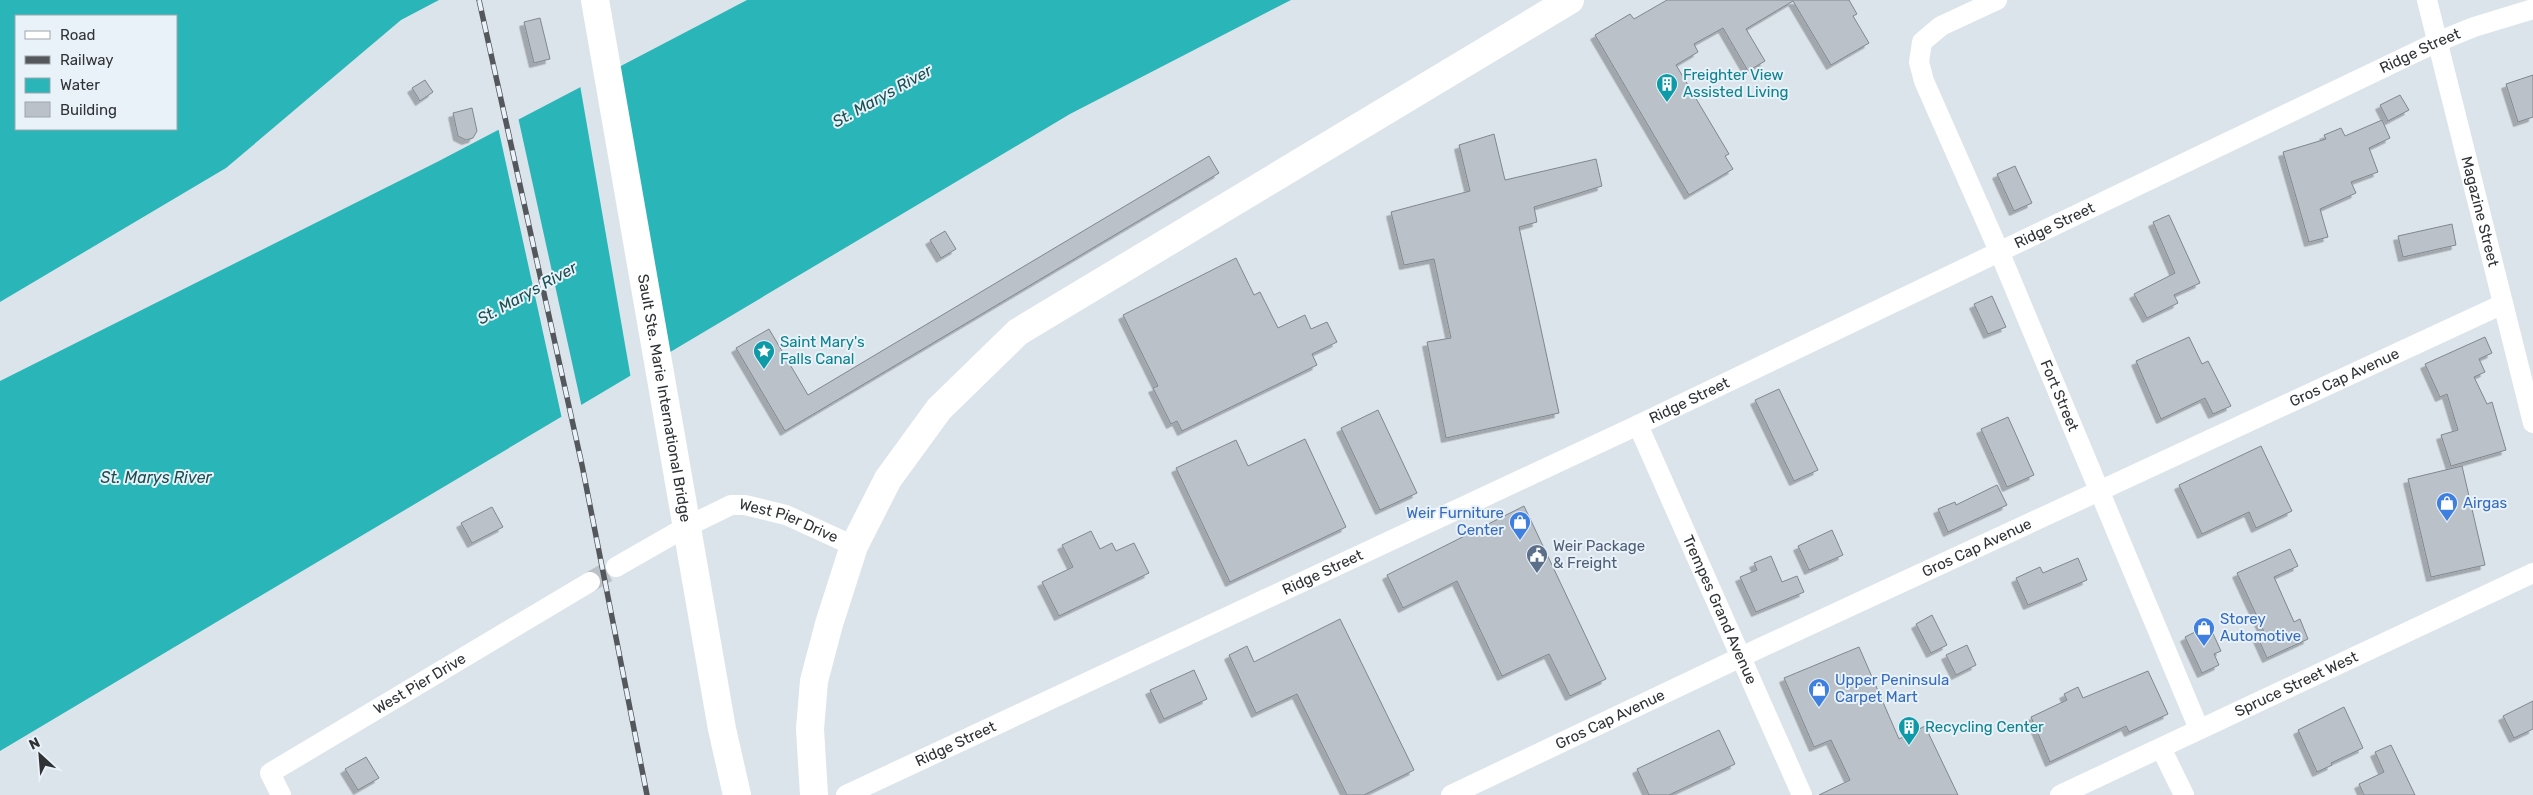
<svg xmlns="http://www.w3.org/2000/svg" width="2533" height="795" font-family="Rubik,sans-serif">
	<defs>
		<filter id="shadow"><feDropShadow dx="-4.5" dy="4.5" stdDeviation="0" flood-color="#0004"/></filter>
	</defs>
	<rect width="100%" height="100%" fill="#dce4eb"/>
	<path fill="#2ab6b8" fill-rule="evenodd" d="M0,0H439L401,20L226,168L0,302ZM176,16V129H16V16Z
		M747,0H1291L1070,114L0,751V381L437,162Z"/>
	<path fill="#dce4eb" d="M615,66L668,357L631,379L580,85Z
		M518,117L582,408L562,419L498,127Z"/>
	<path fill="#bac1c9" stroke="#80878e" filter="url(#shadow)" d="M1667,0H1849L1857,14L1853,16L1869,43L1831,65L1793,1L1746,29L1765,61L1748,71L1723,28L1694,44L1698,52L1676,65L1729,154L1725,156L1733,169L1689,195L1595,35L1630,14L1634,19Z
		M540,18L550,59L534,63L524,22Z
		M2533,75V117L2518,122L2506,84Z
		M425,80L433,92L420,101L412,88Z
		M2400,95L2409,110L2388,121L2380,105Z
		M472,108L477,131L473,138L466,140L458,136L453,113Z
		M2382,120L2390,138L2369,148L2378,172L2351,182L2356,193L2320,209L2328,237L2309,242L2283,152L2326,139L2324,135L2341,128L2345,136Z
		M1494,134L1505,180L1596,159L1602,186L1534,207L1537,222L1519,227L1559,413L1446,438L1427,342L1451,338L1434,259L1404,265L1391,212L1470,191L1459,145Z
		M1209,156L1219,173L785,431L736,348L769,329L808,395Z
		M2015,166L2032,203L2014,211L1997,174Z
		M2169,215L2200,283L2174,295L2178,303L2147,318L2134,294L2175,273L2153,222Z
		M2452,224L2456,245L2403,257L2398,236Z
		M945,231L956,249L941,258L930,240Z
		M1236,258L1254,295L1260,292L1278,328L1305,315L1311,329L1327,322L1337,342L1312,354L1317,365L1182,431L1177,421L1171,424L1153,388L1158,386L1123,315Z
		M1992,296L2006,327L1988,334L1974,304Z
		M2189,337L2202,364L2208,361L2231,406L2213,414L2205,398L2161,419L2136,361Z
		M2485,337L2492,353L2479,359L2485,372L2474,377L2487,404L2492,402L2506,450L2451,466L2441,435L2458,430L2447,394L2440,397L2425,364Z
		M1779,389L1818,470L1794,481L1755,400Z
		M1378,410L1417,493L1380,510L1341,428Z
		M2008,417L2034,475L2007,487L1981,429Z
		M1305,439L1346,527L1230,582L1176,468L1236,440L1248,466Z
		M2261,446L2292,511L2256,528L2249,512L2202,534L2179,485Z
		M2462,466L2485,565L2431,577L2408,479Z
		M1997,485L2007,505L1948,532L1938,509L1955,502L1956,505Z
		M1524,506L1606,679L1570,696L1549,654L1502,676L1457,581L1403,608L1387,575Z
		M492,507L503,527L472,543L461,523Z
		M1832,530L1843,555L1809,570L1798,546Z
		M1091,531L1100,549L1112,543L1116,551L1134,543L1149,573L1059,616L1042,582L1073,567L1062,545Z
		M2290,549L2298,566L2274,577L2294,622L2300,619L2308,639L2267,658L2258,638L2265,634L2237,573Z
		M1771,556L1782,582L1797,576L1804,592L1756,612L1740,577L1757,570L1754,563Z
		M2078,558L2087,580L2028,605L2016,578L2040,567L2043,573Z
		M1932,615L1947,645L1931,653L1916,624Z
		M1340,619L1414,770L1364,795H1347L1297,694L1256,713L1229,655L1247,646L1254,662Z
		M2209,625L2221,651L2214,654L2219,665L2202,673L2185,637Z
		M1967,645L1976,665L1956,675L1946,655Z
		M1859,647L1899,739L1925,726L1958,795H1819L1850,780L1831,740L1814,747L1784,678Z
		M1194,670L1207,699L1164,719L1150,690Z
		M2148,671L2168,714L2129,732L2126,726L2050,762L2031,717L2067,700L2064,694L2078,687L2083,698Z
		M2533,701V729L2514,738L2503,716Z
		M2344,707L2363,748L2331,763L2332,765L2317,772L2298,730Z
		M1719,730L1735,764L1669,795H1649L1637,769Z
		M2391,745L2415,795H2364L2359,784L2384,772L2375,752Z
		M366,757L379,778L358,790L345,769Z"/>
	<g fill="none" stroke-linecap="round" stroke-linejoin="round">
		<path stroke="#bac1c7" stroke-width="20" stroke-dasharray="20 10" stroke-linecap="butt" d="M590,582L616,567"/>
		<g stroke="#fff" stroke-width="20">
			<path id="s1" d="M1997,0L1941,26L1922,42L1919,62L1924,81L1999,251L2199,729"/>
			<path id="s2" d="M2427,0L2533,423"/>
			<path id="s3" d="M1638,425L1802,795"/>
			<path id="s4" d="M616,567L686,527L731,505H745L786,515L854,546"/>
			<path d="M2161,748L2184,795"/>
			<path id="s5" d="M281,795L270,773L590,582"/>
			<path id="s6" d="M846,795L1638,425L2437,42L2474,27L2533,9"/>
			<path id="s7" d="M1451,795L1760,648L2503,304"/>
			<path id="s8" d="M2060,795L2533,573"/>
		</g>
		<path stroke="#fff" stroke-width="28" d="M814,795L810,729L814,681L829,624L854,546L888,479L939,409L1018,332L1570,0"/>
		<path stroke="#fff" stroke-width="28" id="s9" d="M595,0L722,729L737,795"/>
		<g stroke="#54585c" stroke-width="5.5">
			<path id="rail" d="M479,0L582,465L647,795"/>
		</g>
		<use href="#rail" stroke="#e9f1f9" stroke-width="4" stroke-dasharray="11" stroke-linecap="butt"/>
	</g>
	<defs>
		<g id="building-pin" transform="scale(1.125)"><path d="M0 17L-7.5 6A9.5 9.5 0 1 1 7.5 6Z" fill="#0f9aa8" stroke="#e9f1f9"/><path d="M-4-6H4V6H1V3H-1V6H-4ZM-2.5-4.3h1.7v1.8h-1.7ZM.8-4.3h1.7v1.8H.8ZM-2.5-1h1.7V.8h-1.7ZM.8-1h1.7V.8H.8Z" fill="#fff"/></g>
		<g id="sight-pin" transform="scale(1.125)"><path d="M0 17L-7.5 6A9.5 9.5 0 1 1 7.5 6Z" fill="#0f9aa8" stroke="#e9f1f9"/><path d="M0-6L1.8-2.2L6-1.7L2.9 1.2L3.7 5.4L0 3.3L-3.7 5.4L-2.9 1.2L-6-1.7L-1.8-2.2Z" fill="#fff"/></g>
		<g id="shop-pin" transform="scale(1.125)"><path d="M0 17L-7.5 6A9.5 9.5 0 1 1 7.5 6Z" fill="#3f7fe0" stroke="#e9f1f9"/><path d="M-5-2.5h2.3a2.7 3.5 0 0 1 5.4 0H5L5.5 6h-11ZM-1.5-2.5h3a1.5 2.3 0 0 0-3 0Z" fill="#fff"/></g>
		<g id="civic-pin" transform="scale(1.125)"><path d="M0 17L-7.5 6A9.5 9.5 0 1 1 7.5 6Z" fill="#5c6f8a" stroke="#e9f1f9"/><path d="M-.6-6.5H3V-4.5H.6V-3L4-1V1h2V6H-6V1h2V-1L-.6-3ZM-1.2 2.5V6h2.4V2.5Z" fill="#fff"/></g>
	</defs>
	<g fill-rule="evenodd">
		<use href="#building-pin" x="1667" y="84"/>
		<use href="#sight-pin" x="764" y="351"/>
		<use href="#shop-pin" x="2447" y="503"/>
		<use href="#shop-pin" x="1520" y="522"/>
		<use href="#civic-pin" x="1537" y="555"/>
		<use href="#shop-pin" x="2204" y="628"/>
		<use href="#shop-pin" x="1819" y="689"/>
		<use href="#building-pin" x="1909" y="727"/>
	</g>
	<g text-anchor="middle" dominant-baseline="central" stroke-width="4" stroke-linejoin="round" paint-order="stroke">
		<g font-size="15" fill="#303336" stroke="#e9f1f9">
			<text stroke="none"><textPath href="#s6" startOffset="1741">Ridge Street</textPath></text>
			<text stroke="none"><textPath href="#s2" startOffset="218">Magazine Street</textPath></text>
			<text stroke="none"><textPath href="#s6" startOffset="1336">Ridge Street</textPath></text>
			<text stroke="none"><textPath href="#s7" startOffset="986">Gros Cap Avenue</textPath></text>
			<text stroke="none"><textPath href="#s1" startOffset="469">Fort Street</textPath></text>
			<text stroke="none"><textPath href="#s9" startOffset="404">Sault Ste. Marie International Bridge</textPath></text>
			<text stroke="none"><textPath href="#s6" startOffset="931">Ridge Street</textPath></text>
			<text stroke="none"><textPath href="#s4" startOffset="191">West Pier Drive</textPath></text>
			<text stroke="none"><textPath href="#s7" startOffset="581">Gros Cap Avenue</textPath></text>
			<text stroke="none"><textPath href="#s6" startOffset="526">Ridge Street</textPath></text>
			<text stroke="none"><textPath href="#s3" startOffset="202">Trempes Grand Avenue</textPath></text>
			<text stroke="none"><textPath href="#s5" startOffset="199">West Pier Drive</textPath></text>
			<text stroke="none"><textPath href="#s8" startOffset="261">Spruce Street West</textPath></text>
			<text stroke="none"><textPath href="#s7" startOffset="176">Gros Cap Avenue</textPath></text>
			<text stroke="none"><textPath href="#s6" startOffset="121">Ridge Street</textPath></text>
		</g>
		<g font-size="15" fill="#0d838f" stroke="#e9f1f9" text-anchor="start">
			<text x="1683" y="75">Freighter View<tspan x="1683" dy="17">Assisted Living</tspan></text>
			<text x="780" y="342">Saint Mary's<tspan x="780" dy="17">Falls Canal</tspan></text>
			<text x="1925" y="727">Recycling Center</text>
		</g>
		<g font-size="15" fill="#366cbe" stroke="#e9f1f9" text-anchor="start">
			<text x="2463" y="503">Airgas</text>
			<text x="1504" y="513" text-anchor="end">Weir Furniture<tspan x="1504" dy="17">Center</tspan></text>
			<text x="2220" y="619">Storey<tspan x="2220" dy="17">Automotive</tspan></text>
			<text x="1835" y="680">Upper Peninsula<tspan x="1835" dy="17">Carpet Mart</tspan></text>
		</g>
		<g font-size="15" fill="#4e5e75" stroke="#e9f1f9" text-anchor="start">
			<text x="1553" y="546">Weir Package<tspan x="1553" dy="17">&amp; Freight</tspan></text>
		</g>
		<g font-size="16" font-style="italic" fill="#185051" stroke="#e9f1f9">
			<text transform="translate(882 96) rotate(-29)">St. Marys River</text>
			<text transform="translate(527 293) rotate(-29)">St. Marys River</text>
			<text x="156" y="477">St. Marys River</text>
		</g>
	</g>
	<rect x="15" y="15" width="162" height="115" fill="#e9f1f9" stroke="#9fa5ab"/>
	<rect x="25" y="31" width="25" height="8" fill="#ffffff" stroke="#9fa5ab"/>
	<text x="60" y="40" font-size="15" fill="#303336">Road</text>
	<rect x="25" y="56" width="25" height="8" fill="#54585c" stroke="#9fa5ab"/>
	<text x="60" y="65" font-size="15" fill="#303336">Railway</text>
	<rect x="25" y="78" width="25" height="15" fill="#2ab6b8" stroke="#9fa5ab"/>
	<text x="60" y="90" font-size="15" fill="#303336">Water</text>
	<rect x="25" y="102" width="25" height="15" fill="#bac1c9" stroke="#9fa5ab"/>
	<text x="60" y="115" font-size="15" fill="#303336">Building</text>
	<g transform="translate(40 755) rotate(334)" stroke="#e9f1f9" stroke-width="4" paint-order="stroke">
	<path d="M0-4L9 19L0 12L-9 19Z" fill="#303336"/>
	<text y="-8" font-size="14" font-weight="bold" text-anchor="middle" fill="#303336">N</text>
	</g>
</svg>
